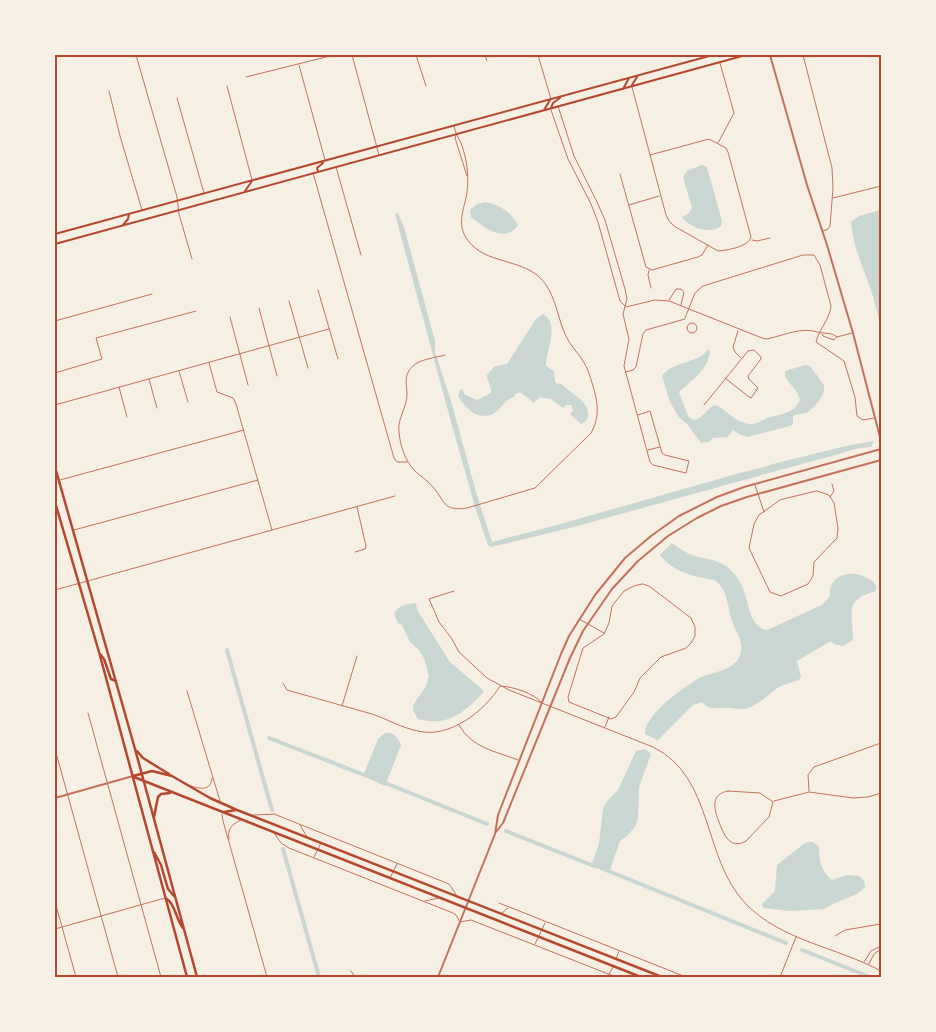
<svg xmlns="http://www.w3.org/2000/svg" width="936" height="1032" font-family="'Titillium Web',sans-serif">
	<rect width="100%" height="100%" fill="#f6efe4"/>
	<path fill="#c9d6d2" d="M702,165L707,167L722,221L721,226C710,235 690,228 682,217L688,214L692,208L683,177L687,171Z
		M485,202C499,204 511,212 518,225C505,244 485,228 471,217L470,210L477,204Z
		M881,210V328C878,316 875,302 871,290C863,268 853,246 851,222L859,216Z
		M398,213L404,227L435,341V352L451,401L478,499L492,542L557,525L740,473L764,467L773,464L846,446L873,441V443L871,447C853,447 838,456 820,459L570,528L491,547L488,545L476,510L451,422L395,214Z
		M543,314C561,324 545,351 546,366L554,371L555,382L558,384L560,383C568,392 590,401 588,415C587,420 586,422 581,424L570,414L573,410L571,405H567L563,408L551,399L540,397L534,403L520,392L515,394L514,397C503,400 502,409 493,414C477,421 465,408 458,396L460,390L463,389L464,394L477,400L491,393C492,388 487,381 487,375L495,366L507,364L536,319Z
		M708,349L710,351C709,369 691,381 679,392L688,416L693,420C703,419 707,408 715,405C726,409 732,419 742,422C745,423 749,425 753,424C759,423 762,420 767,418C780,414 794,414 800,400L797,392L785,377V371L805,365L810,366L824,385C826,395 814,409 806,413C802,414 797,414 793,416V424L790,426L747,437L739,434L733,430L728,437L713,438L709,442L701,443L687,424L678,416L670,402L662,376C672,361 701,363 708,349Z
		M672,543C679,548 687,554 695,556C717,561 728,562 740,582C749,596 747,627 767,630L822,605L830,596C828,569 863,568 876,585V591C843,600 853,613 853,640L843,646L834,644L831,641L797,661L801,676L799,680C792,683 782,684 776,689C767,696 756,707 743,709C737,710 730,707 724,708C714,708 709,710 702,702L693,705L658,740L645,734C644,715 684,687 699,678C712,672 733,671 739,657C746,643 736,633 732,621C728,609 728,591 717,582C714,579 707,579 703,578C685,574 671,569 660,555Z
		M416,603L417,610L450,662L483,690V693C463,713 448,727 418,719L413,710L414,704L426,686L429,676L424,658L419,650L410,642L402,625L398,623L394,614C398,605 407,604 416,603Z
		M385,733C393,732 398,737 401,745L385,786L363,776L378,739Z
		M645,749L651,754L639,787L638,819L635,827L626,837L620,841L609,873L591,866L599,844L603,808L608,800L618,790L636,751Z
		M810,842H813L819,847C819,860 821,872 832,880L847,875L859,876L864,881L865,887L857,894L833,904L824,909L789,911L763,908L762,904L775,891L777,865L805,843Z"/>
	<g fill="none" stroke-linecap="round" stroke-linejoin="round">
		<path stroke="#c9d6d2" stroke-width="4" d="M227,650L272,810
			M269,738L367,776
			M383,782L487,824
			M506,831L594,866
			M283,849L319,977
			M606,870L786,943
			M802,950L870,977"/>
		<path stroke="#c5725c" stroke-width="1" d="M136,55L177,197L179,214L192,259
			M352,55L379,155
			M416,55L426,86
			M485,55L487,61
			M538,55L551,99
			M803,55L832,168L833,188L830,226L827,230L823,231
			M299,65L325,160
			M246,77L334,55
			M227,86L252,180
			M632,87L666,215L669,221L674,226L718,251C728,250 748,247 751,237L728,152L726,148L709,139L650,155
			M109,91L120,136L142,210
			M177,98L204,193
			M558,106L574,156L597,202L605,220L625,289L627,299L623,314L629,339L624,366L650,462L653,465L686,473L689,461L665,455L662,453L650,411L638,415
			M551,110L568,159L591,204L598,222L620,301L625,306
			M456,135L455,138L467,176
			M718,143L734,113L720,63
			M336,167L361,255
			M313,173L394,458L397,462H407
			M620,174L646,267L652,270L698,257L702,255L708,245
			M833,198L881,186
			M629,205L659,196
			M752,240L757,241L770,238
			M649,270L648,275L651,288
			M318,290L338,359
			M669,300L676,289H681L684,292L681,305
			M289,301L308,368
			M626,307L655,300L669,301L762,338L767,339C785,335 800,327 818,332C825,334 831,332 837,337
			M259,308L277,376
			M230,317L248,385
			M685,318L695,293L703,286L803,255H814L820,265L831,306C830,319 819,329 816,342L844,361L855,397L857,416L863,420L874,418
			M55,321L152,294
			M687 328a5 5 0 1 1 10 0a5 5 0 1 1-10 0Z
			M738,331L733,347L735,352L741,358
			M822,334L823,336L834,340L837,337L852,333
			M445,355C435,358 420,359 413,366C403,375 407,384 407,395C407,407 397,419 399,432C400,445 405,461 415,471C420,476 427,480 432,486C445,500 442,512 467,508L535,488L591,433C600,417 598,403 593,386C590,377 588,368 583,361C578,352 570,346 566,336C556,315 556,291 537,275C515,258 480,263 465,236C457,221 465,207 467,192C469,175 467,159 461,143C458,137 455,132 454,126
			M209,363L217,392L233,398L236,404L272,530
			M179,371L188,402
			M626,372L633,370L636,367L643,334L646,330L685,319
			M55,373L102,359L96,338L196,311
			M149,379L157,408
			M119,387L127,417
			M55,405L329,329
			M704,405L748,351L754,350L761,357V359L748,376L749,379L758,388L751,398L749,397L725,378
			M648,450L660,447
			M60,480L244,430
			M755,485L764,512
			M817,491L829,495L834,503L838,528L837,538L814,562L813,576L808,584L781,596L770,592L749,548L754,524L759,515L780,500Z
			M830,497L834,491L832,484
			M74,530L258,480
			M355,552L365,549L366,546L357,507
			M643,584L649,586L691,618L695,627V636L691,643L686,648L661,657L640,678L634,692L616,717L611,719L569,702L568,697L583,648L604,634L609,623L612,606L624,591L634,586Z
			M55,590L395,496
			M454,591L429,599L439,622L452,639L459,652L487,678L509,690L653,747C714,777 702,857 745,903C781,941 837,947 881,971
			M579,619L604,633
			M283,683L287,690C315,698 344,706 372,714C387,719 402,728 418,731C449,739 485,711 500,686
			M501,686C514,687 533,693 541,702
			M187,691L220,801
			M342,706L357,656
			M88,713L161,977
			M459,725C472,748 495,751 518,760
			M605,727L609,717
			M55,749L118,977
			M191,786C201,789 211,791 212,778
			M728,791L760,793L773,802L769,817L746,841C730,850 724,835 719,822C714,809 710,794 728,791Z
			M809,791L808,775L814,767L881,743
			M774,801L809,792L853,798L868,797L881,793
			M222,814L223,821L267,977
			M254,815L274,814L449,884L457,896
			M300,825L307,837
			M274,833L281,843L289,848L453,913L456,915L460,922L471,920L616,977
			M229,839C227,829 232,824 241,820
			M314,857L321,843
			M390,878L397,864
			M425,901L439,898
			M55,902L76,977
			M499,903L686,977
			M502,913L508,908
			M55,929L165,898
			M835,936L845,930L881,924
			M535,944L545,923
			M616,959L619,951
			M864,962L871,951L881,946
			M869,964L874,954L881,949
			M351,971L355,977
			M609,974L613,967
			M780,977L796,937"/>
		<path stroke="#c5725c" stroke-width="2" d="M770,55L807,185L827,245L853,333L881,441
			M55,798L133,776
			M496,832L503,823L570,658L583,631L612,589L638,561L668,536L697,518L721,506L747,497L881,460
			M438,977L495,834L498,815L561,654L569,636L595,595L625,558L651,536L679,516L717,497L744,487L881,449"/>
		<path stroke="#b5482f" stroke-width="2" d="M632,85L637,77
			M623,89L629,78
			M551,108L553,103L560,98
			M544,110L550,100
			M318,171L317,168L323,163
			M245,191L252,181
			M123,225L128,219L129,214
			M55,234L713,55
			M55,244L746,55"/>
		<path stroke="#b5482f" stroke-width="2.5" d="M55,467L135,749L197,977
			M55,502L99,652L187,977
			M100,654L104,659L111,679L116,681
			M137,751L143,758L169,774
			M133,776L152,771L172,776L210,798L237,810L662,977
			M134,777L641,977
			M224,812L236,810
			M154,817L158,797L161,794L170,793
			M154,852L161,865L168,889L174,896
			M167,899C175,904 176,919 183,928"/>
	</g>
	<rect width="936" height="1032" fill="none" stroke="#f6efe4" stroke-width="112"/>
	<rect x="56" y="56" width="824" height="920" fill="none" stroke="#b5482f" stroke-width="2"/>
</svg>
